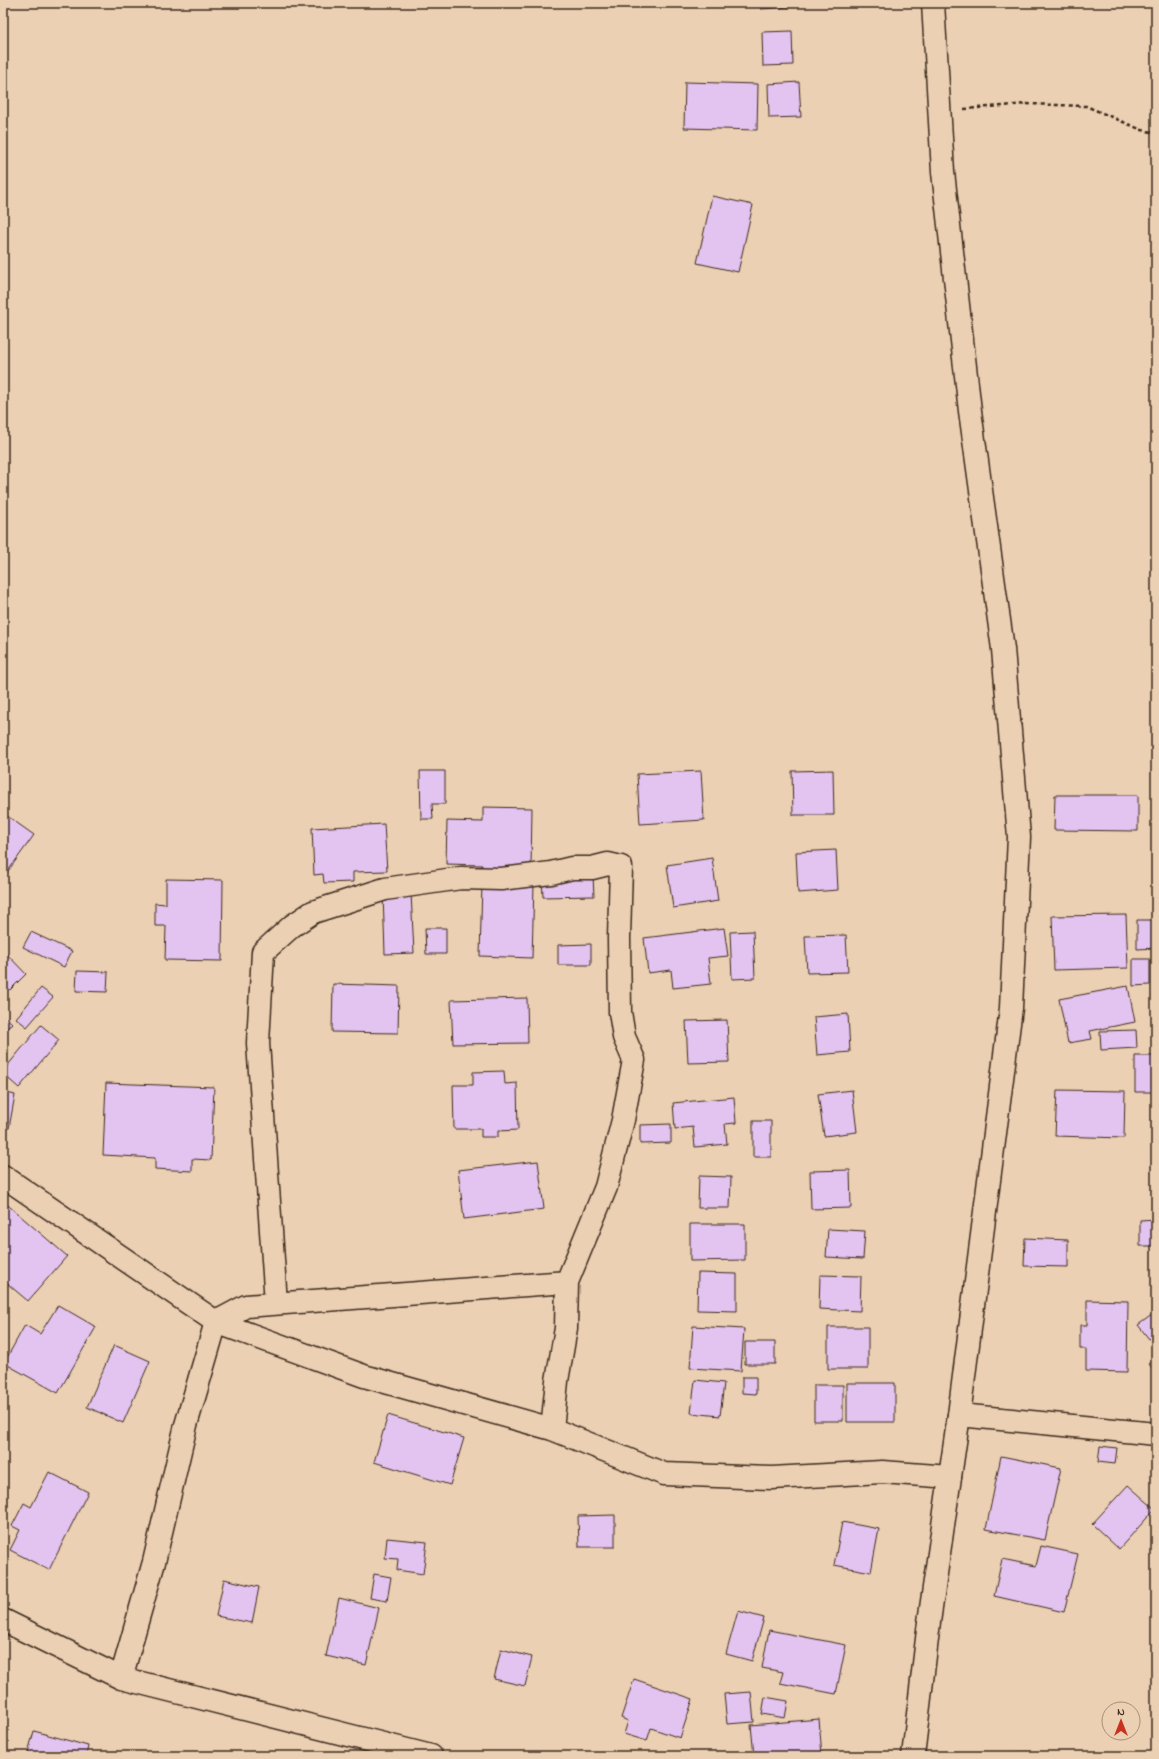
<svg xmlns="http://www.w3.org/2000/svg" width="1159" height="1759" font-family="'Indie Flower',sans-serif">
	<rect width="100%" height="100%" fill="#ecd0b3"/>
	<filter id="ink" filterUnits="userSpaceOnUse"><feTurbulence type="fractalNoise" baseFrequency=".025" numOctaves="2"/><feDisplacementMap in="SourceGraphic" scale="8" xChannelSelector="R" yChannelSelector="G"/><feConvolveMatrix kernelMatrix="1 2 1 2 8 2 1 2 1" color-interpolation-filters="sRGB"/></filter>
	<g filter="url(#ink)">
		<path fill="#e3c3f0" stroke="#3b2a1e" d="M761,3H789L790,7L761,9Z
			M792,31L793,65L763,66L762,32Z
			M685,82L758,84L757,130L684,128Z
			M799,82L801,117L769,118L768,84Z
			M712,196L753,205L738,272L697,263Z
			M833,770L834,815H793L792,771Z
			M420,771H445V804H432L433,819H421Z
			M701,771L704,820L640,824L637,774Z
			M1055,795H1138V831L1054,830Z
			M483,807L532,808L531,869L482,868V865L446,864L447,821L483,822Z
			M3,813L34,835L3,878Z
			M384,824L387,871L353,872V882L324,883L323,874L314,875L312,828Z
			M836,850L838,890L798,893L796,852Z
			M712,858L718,901L673,908L667,865Z
			M593,876L594,896L543,897L542,877Z
			M166,879L223,880L222,961L165,960L166,926H155V903L166,904Z
			M482,883L534,884L532,958L480,956Z
			M411,893L414,953L385,954L383,894Z
			M1126,915L1128,968L1054,970L1052,916Z
			M1137,920H1156V948L1137,949Z
			M425,928H446V954H426Z
			M724,928L728,956L708,958L711,984L673,988L671,970L648,973L644,938Z
			M753,931L755,978L732,979L730,932Z
			M31,932L72,951L64,967L23,947Z
			M846,935L848,972L807,973L805,936Z
			M591,944V965H558V945Z
			M3,950L26,974L10,990L3,983Z
			M1133,959H1150V985L1133,986Z
			M77,971L108,972L107,992L76,991Z
			M333,984L399,986L398,1033L332,1032Z
			M1128,986L1135,1022L1090,1031L1092,1039L1068,1043L1059,999Z
			M41,988L53,997L27,1027L16,1018Z
			M527,998L528,1043L453,1044L451,1000Z
			M848,1014L850,1052L817,1055L814,1017Z
			M3,1015L12,1023L3,1033Z
			M727,1020L729,1062L688,1063L686,1021Z
			M41,1025L59,1040L19,1088L3,1074V1071Z
			M1136,1030L1137,1048L1101,1050L1100,1031Z
			M1135,1056H1156V1092H1135Z
			M504,1071L505,1084L517,1083L518,1130L498,1131V1137H481V1129H454L453,1085H473V1072Z
			M106,1083L214,1087L211,1160L192,1159V1171L155,1169V1158L103,1155Z
			M852,1090L857,1132L824,1136L818,1094Z
			M1057,1090L1125,1091L1124,1138L1055,1136Z
			M3,1092L15,1095L9,1128L3,1126Z
			M734,1097L736,1123L725,1124L727,1144L695,1147L693,1127L675,1129L673,1103Z
			M753,1121H771V1157H753Z
			M671,1124V1143L640,1144V1125Z
			M538,1161L544,1209L464,1219L458,1170Z
			M850,1170L851,1208L811,1209L810,1171Z
			M699,1176L731,1177L730,1208H698Z
			M3,1201L67,1256L28,1301L3,1280Z
			M1156,1219V1246H1140V1220Z
			M690,1224H745V1260L690,1261Z
			M828,1229L865,1231L863,1259L826,1257Z
			M1025,1238L1068,1240V1267L1024,1266Z
			M698,1273L737,1274V1311L697,1310Z
			M820,1275L861,1276L860,1311L819,1309Z
			M1087,1300L1128,1301L1127,1372L1086,1371V1349H1080V1325H1087Z
			M58,1305L96,1327L58,1393L4,1363L25,1325L40,1334Z
			M1156,1312V1341L1153,1344L1138,1325Z
			M693,1326L744,1329L741,1371L690,1368Z
			M828,1327H868V1369H828Z
			M745,1342H775V1364H745Z
			M114,1345L150,1361L123,1423L87,1407Z
			M1156,1359V1373L1149,1364Z
			M742,1377H756V1394L742,1393Z
			M695,1380L724,1383L720,1416L691,1413Z
			M847,1383H895V1422H847Z
			M814,1385H843V1421H814Z
			M388,1415L464,1438L450,1485L374,1462Z
			M1100,1446L1117,1448L1115,1464L1098,1462Z
			M1001,1456L1061,1468L1045,1540L986,1529Z
			M49,1472L88,1492L49,1570L10,1550L20,1530L12,1526L24,1503L31,1507Z
			M1128,1485L1155,1509L1119,1549L1092,1524Z
			M615,1515V1547H579L578,1516Z
			M842,1522L879,1529L871,1572L834,1565Z
			M387,1538L427,1542L423,1574L397,1570L398,1559L385,1558Z
			M1041,1546L1078,1554L1064,1612L994,1596L1002,1559L1036,1566Z
			M374,1574L391,1577L387,1601L370,1598Z
			M224,1579L259,1587L252,1623L216,1616Z
			M339,1598L379,1608L366,1665L326,1656Z
			M738,1611L764,1618L752,1661L726,1654Z
			M769,1630L846,1645L836,1694L780,1683L783,1672L762,1668Z
			M501,1649L532,1657L525,1686L494,1679Z
			M634,1679L693,1699L680,1738L651,1728L647,1741L624,1734L628,1721L621,1718Z
			M751,1692L754,1722L727,1724L724,1694Z
			M765,1697L788,1701L785,1718L762,1714Z
			M819,1719L822,1756H754L751,1725Z
			M34,1731L88,1746L86,1756H27Z
			M1017,1752H1031V1756H1016Z"/>
		<g fill="none" stroke-linecap="round" stroke-linejoin="round">
			<g stroke="#3b2a1e" stroke-width="25">
				<path id="street" d="M3,1176L216,1322L364,1376L552,1429L557,1381L566,1328L567,1282L606,1187L623,1120L634,1060L624,1037L620,1012L619,938L621,867L608,864L592,868H572L551,873L501,879L461,878L385,889L313,912L292,926L263,952L258,1043L276,1303
					M959,1415L1156,1434
					M552,1429L664,1474L772,1478L882,1472L950,1477
					M3,1620L121,1678L431,1756
					M121,1678L154,1562L186,1425L216,1322L246,1306L567,1282"/>
			</g>
			<g stroke="#3b2a1e" stroke-width="25">
				<path id="secondary" d="M913,1756L929,1622L959,1415L1011,1008L1019,837L1003,649L970,411L943,172L933,3"/>
			</g>
			<path stroke="#3b2a1e" stroke-width="2.5" stroke-dasharray="4 3" stroke-linecap="butt" d="M964,109L1027,104L1086,106L1142,130L1156,133"/>
			<use href="#street" stroke="#ecd0b3" stroke-width="22"/>
			<use href="#secondary" stroke="#ecd0b3" stroke-width="22"/>
		</g>
	</g>
	<rect width="1159" height="1759" fill="none" stroke="#ecd0b3" stroke-width="16"/>
	<rect x="8" y="8" width="1143" height="1743" fill="none" stroke="#3b2a1e" stroke-width="1.5" filter="url(#ink)"/>
	<g transform="translate(1121 1721)"><circle r="19" fill="#ecd0b3" stroke="#a58e77"/>
	<path d="M0-3L7 15L0 10L-7 15Z" fill="#c8321e"/>
	<text y="-6" font-size="11" font-weight="bold" text-anchor="middle" fill="#3b2a1e">N</text>
	</g>
</svg>
